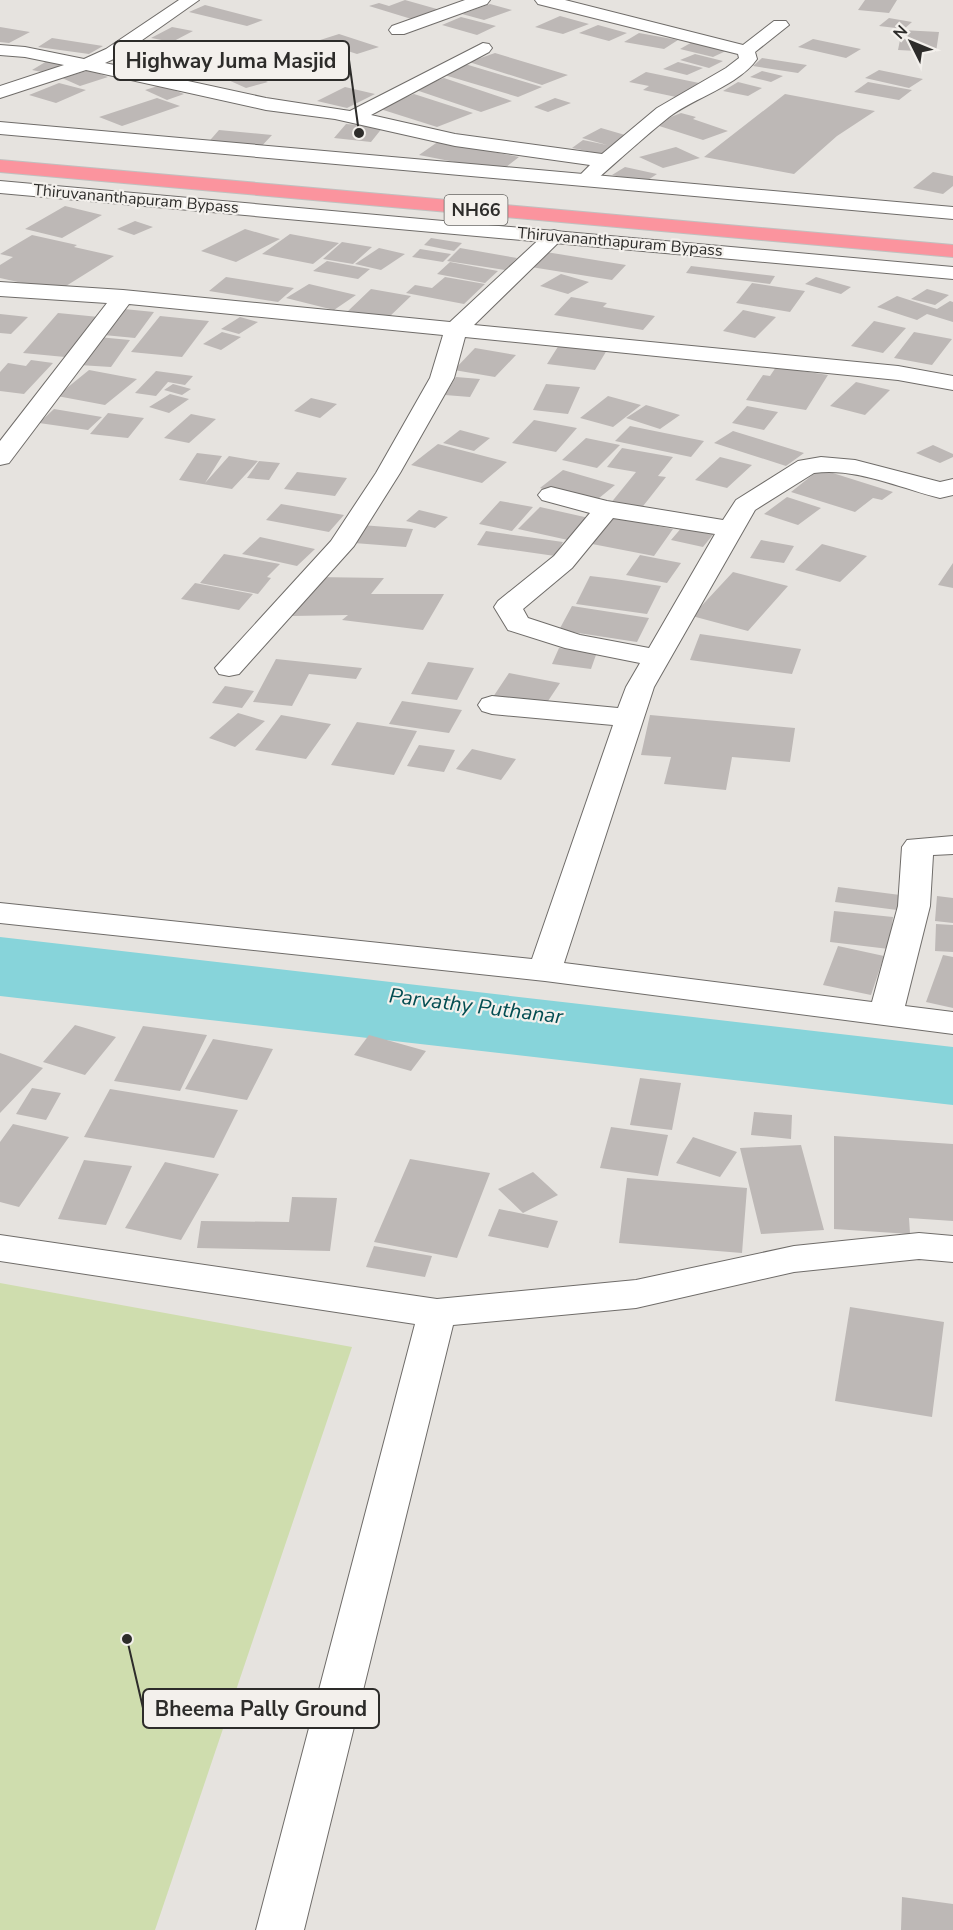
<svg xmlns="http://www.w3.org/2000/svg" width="953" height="1930" font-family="'Nunito Sans',sans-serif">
	<rect width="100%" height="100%" fill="#e6e3df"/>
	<path fill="#cfddae" d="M0,1283L352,1347L155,1930H0Z"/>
	<path fill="#87d4da" d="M0,937L953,1047V1105L0,996Z"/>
	<path fill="#bdb8b6" d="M405,0L444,11L418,21L369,6L379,3L389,6Z
		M865,0H897L889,13L858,10Z
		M490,4L512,10L484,20L462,14Z
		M205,5L263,20L247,26L189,12Z
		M560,16L589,24L563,34L535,27Z
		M461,17L496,26L477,35L442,25Z
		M889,18L912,22L904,29L879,26Z
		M598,25L627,33L609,41L579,33Z
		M0,27L30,32L9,43L0,42Z
		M172,27L193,31L172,42L151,38Z
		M902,30L939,32L936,52L898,50Z
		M639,33L678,40L664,49L624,42Z
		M339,34L379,47L357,54L317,41Z
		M52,38L103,46L89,54L38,47Z
		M813,39L861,49L846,58L798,47Z
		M153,40L169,44L149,52L132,48Z
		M694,41L728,50L713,57L680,49Z
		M495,53L568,75L542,85L469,62Z
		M695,54L723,61L709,68L680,60Z
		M762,58L807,65L798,73L753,66Z
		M47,61L63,63L47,73L32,70Z
		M678,62L703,68L687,75L663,69Z
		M465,64L542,87L518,97L441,74Z
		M90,70L108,77L80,86L62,78Z
		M879,70L923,79L909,88L865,78Z
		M762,71L783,76L771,82L750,77Z
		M646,72L699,83L676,97L643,90L649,86L629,82Z
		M248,73L268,82L246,88L226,79Z
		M444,78L512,101L481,112L413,89Z
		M738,82L762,88L748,96L723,91Z
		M868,82L912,90L899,100L854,92Z
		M59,83L86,90L56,103L29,95Z
		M161,85L184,94L167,100L145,90Z
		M345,87L375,94L347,108L317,101Z
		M414,94L473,113L437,127L377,108Z
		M785,94L875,111L837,136L794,174L704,157Z
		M157,98L180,106L122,126L99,117Z
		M555,98L571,103L548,112L534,107Z
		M681,113L696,117L693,119L728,131L703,140L653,124Z
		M346,124L383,127L371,142L334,138Z
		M601,128L632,137L611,156L572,148L583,140L607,145L582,138Z
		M219,130L272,135L258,150L205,146Z
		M439,141L519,157L501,171L419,155Z
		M676,147L700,158L663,168L639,157Z
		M625,167L657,174L645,182L612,175Z
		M933,172L953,176V186L943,194L913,188Z
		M65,206L102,215L62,238L25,229Z
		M135,221L153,227L134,235L117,229Z
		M245,229L280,239L236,262L201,251Z
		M290,234L339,243L313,264L262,254Z
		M32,235L77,245L74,247L114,256L58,291L0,278V265L13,257L0,254Z
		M431,238L462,243L454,251L424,245Z
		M342,242L372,247L353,264L323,259Z
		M379,248L405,254L381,270L355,264Z
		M460,248L517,258L505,270L447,261Z
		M420,249L451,254L443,262L412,257Z
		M546,252L626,265L612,280L531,267Z
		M327,261L370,269L358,279L313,271Z
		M450,262L498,271L485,283L437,274Z
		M691,266L775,276L770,284L686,273Z
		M561,274L589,282L568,294L540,286Z
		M226,277L294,288L278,302L209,291Z
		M445,277L485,284L464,304L406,293L415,285L432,288Z
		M816,277L851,287L841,294L805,284Z
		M752,283L805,291L790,312L736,303Z
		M309,284L356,295L334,310L286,298Z
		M371,289L411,296L388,318L348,311Z
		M927,289L949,295L935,305L911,299Z
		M897,296L937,309L950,301L953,302V322L927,314L917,320L877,307Z
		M571,297L607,303L603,307L655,316L643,330L554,315Z
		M124,309L154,312L135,338L104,335Z
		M743,310L776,317L755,338L723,331Z
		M58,313L99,317L65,357L23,353Z
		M0,314L28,317L11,334L0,333Z
		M160,316L209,321L182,357L131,352Z
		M240,317L258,322L239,334L221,329Z
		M874,321L906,328L883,353L851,346Z
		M222,332L241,337L221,350L203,344Z
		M914,332L952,339L932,365L894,358Z
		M98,337L130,340L111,367L79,365Z
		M559,345L607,350L595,370L547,364Z
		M475,348L516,355L495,377L454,370Z
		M31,360L53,363L24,394L0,391V372L8,363L26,366Z
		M776,367L828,375L806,410L746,400L763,375L770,376Z
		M89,370L137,379L105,405L57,396Z
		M156,371L193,376L185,385L168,382L156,396L135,393Z
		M456,377L480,379L470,397L445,395Z
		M856,382L890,390L865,415L830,406Z
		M173,384L191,389L182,395L164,390Z
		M546,384L580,387L568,414L533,410Z
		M170,394L189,399L169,413L149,407Z
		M608,396L641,405L613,427L580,418Z
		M311,398L337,404L320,418L294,411Z
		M646,405L680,415L660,429L626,418Z
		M747,406L778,412L764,430L732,423Z
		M54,409L102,417L88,430L39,423Z
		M108,413L144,418L128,438L90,434Z
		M191,414L216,419L189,443L164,438Z
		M534,420L577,428L556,452L512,443Z
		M630,426L704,441L691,457L615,441Z
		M460,430L490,438L474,451L443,443Z
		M733,431L804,453L786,466L714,443Z
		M586,438L620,445L597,468L562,460Z
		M438,444L507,462L482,483L411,465Z
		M933,445L953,454V457L940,463L916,453Z
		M622,448L673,457L658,476L666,477L640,510L610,504L636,472L607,467Z
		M197,453L222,456L205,483L229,456L258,461L232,489L179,480Z
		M720,457L752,465L727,488L695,480Z
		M259,461L280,463L269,480L247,478Z
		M820,469L893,492L882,500L873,498L855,512L791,492Z
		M563,470L615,485L593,503L540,488Z
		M297,472L347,478L335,496L284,489Z
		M787,497L821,508L798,525L764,514Z
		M500,501L533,507L512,531L479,524Z
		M281,504L344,515L329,532L266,520Z
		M540,507L589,518L568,540L518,529Z
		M419,510L448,517L435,528L406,521Z
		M607,516L673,529L654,556L587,543Z
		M361,525L413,529L406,547L354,543Z
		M683,526L715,532L703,547L671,540Z
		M486,531L563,542L555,556L477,545Z
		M260,537L315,549L297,566L242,554Z
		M761,540L794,546L784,563L750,558Z
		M822,544L867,556L840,582L795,570Z
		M224,554L280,564L267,577L271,578L258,594L200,583Z
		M640,555L681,563L667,583L626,575Z
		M953,563V588L938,585Z
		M733,572L788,586L748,631L692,616Z
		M590,576L615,579L661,586L647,614L576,604Z
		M314,577L384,578L371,594H444L423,630L342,620L348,615L291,616Z
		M195,583L253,594L239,610L181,599Z
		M572,606L649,618L637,642L559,630Z
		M700,634L801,649L792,674L690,660Z
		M559,648L597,652L591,669L552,664Z
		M276,659L362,668L356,679L309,674L292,706L253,702Z
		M428,662L474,668L457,700L411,694Z
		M509,673L560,683L544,707L493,697Z
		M225,686L254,691L242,708L212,703Z
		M402,701L462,710L449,733L389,724Z
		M238,713L265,721L235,747L209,738Z
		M281,715L331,724L306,759L255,750Z
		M650,715L795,728L790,762L732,757L726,790L664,784L671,757L641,755Z
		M357,722L417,731L394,775L331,765Z
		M419,745L455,750L444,772L407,766Z
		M472,749L516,759L501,780L456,769Z
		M838,887L908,896L905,911L835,902Z
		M937,896L953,898V923L935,921Z
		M834,911L893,917L889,949L830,942Z
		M936,924L953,925V952L935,951Z
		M838,946L884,956L871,995L823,985Z
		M943,955L953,957V1008L926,1002Z
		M75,1025L116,1037L85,1075L43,1062Z
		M143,1026L207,1035L180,1091L114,1081Z
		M369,1035L426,1051L411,1071L354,1055Z
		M213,1039L273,1049L247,1100L185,1089Z
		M0,1053L43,1068L0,1113Z
		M640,1078L681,1083L672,1130L630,1125Z
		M32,1088L61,1093L46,1120L16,1114Z
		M110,1089L238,1110L214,1158L84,1137Z
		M754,1112L792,1115L791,1139L751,1135Z
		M13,1124L69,1137L19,1207L0,1202V1142Z
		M611,1127L668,1135L658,1176L600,1168Z
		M834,1136L953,1144V1221L909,1218L910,1234L834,1229Z
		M693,1137L737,1152L720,1177L676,1163Z
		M801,1145L824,1230L761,1234L740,1148Z
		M410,1159L490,1173L457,1258L374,1242Z
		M84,1160L132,1166L106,1225L58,1219Z
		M165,1162L219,1174L181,1240L125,1228Z
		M533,1172L558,1195L523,1213L498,1189Z
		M627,1178L747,1188L742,1253L619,1243Z
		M292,1197L337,1198L330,1251L197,1248L201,1221L289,1222Z
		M499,1209L558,1221L548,1248L488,1236Z
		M374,1246L432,1256L425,1277L366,1267Z
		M850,1307L944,1322L932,1417L835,1401Z
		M902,1897L953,1904V1930H901Z"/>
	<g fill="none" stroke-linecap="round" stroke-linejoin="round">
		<g stroke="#6f6c69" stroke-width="2">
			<path id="minor" d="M179,0H199L118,57L105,63L266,98L350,111L483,43L489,44L492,48L489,52L371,115L455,134L602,154L657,108L726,68L739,58L738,54L538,4L535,0H565L743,45L774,21H786L789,25L755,52L757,59C739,85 694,98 669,117C644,137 620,159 596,180H582L579,176L590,165L455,146L335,119L266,110L86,70L0,98V86L64,65L25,57L0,55V45L25,47L84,59L106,49Z
				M465,0H490L487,4L404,34H392L389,30L392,26Z
				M554,230L561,232L565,236L561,240L474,325L898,366L953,376V390L898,380L465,337L454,378L400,473L354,546L239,674L229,676L219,674L215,668L331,541L376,473L430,378L443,335L129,304L9,463L0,465V441L107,303L0,296V282L123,290L450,322L547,232Z
				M821,457L855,460L940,482L953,479V495L940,498C900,488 855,467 814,473L755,510L654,687L564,963L872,1002L898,906L902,847L907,840L953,836V854L933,855L930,906L905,1006L953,1012V1034L545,981L0,923V903L532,959L613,725L492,714L482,711L478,705L482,699L492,696L618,708L626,687L640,663L565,648L508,630L494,607L498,601L554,556L590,513L542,500L538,495L542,490L551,487L607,501L723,520L736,500L798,461ZM613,518L715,534L649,648L580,635L528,618L523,609L572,568Z
				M919,1233L953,1236V1262L919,1259L794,1272L636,1308L453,1325L304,1930H256L415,1324L0,1261V1235L437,1299L636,1280L794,1246Z"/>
		</g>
		<g stroke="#6f6c69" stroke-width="2">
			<path id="tertiary" d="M0,122L953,207V219L0,134Z
				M0,181L953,267V279L0,193Z"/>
		</g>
		<g stroke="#c0c0bf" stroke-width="2">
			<path id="trunk" d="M0,160L953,245V257L0,172Z"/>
		</g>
		<use href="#minor" fill="#fff" fill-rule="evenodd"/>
		<use href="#tertiary" fill="#fff" fill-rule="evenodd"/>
		<use href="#trunk" fill="#fb949e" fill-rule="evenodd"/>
	</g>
	<g text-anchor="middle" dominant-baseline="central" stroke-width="4.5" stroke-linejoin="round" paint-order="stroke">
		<g font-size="16" fill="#2d2c2a" stroke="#f3f0ec">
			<text transform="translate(136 199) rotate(5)">Thiruvananthapuram Bypass</text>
			<text transform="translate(620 242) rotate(5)">Thiruvananthapuram Bypass</text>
		</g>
		<rect fill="#f3f0ec" stroke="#686764" stroke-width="1.5" x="444.5" y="195" width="63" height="30" rx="4.5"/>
		<g font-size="18" font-weight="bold" fill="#2d2c2a">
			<text x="476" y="210">NH66</text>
		</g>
		<g font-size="21" font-style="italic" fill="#024c51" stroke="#f3f0ec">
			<text transform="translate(476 1006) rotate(7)">Parvathy Puthanar</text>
		</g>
	</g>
	<path fill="none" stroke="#2d2c2a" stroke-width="2" d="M359 133L349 60M127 1639L143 1708"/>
	<g fill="#2d2c2a" stroke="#f3f0ec" stroke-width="2">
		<circle cx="359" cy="133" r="6"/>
		<circle cx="127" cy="1639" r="6"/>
	</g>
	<g fill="#f3f0ec" stroke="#2d2c2a" stroke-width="2">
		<rect x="114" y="41" width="235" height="39" rx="6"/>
		<rect x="143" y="1689" width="236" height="39" rx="6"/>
	</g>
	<g font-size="21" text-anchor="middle" font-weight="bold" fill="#2d2c2a">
		<text x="231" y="68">Highway Juma Masjid</text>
		<text x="261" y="1716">Bheema Pally Ground</text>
	</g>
	<g transform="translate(911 42) rotate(313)" stroke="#f3f0ec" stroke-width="4.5" paint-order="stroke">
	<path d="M0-4.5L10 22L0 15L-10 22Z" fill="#2d2c2a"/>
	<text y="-9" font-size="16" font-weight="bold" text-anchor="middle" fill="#2d2c2a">N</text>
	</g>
</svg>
